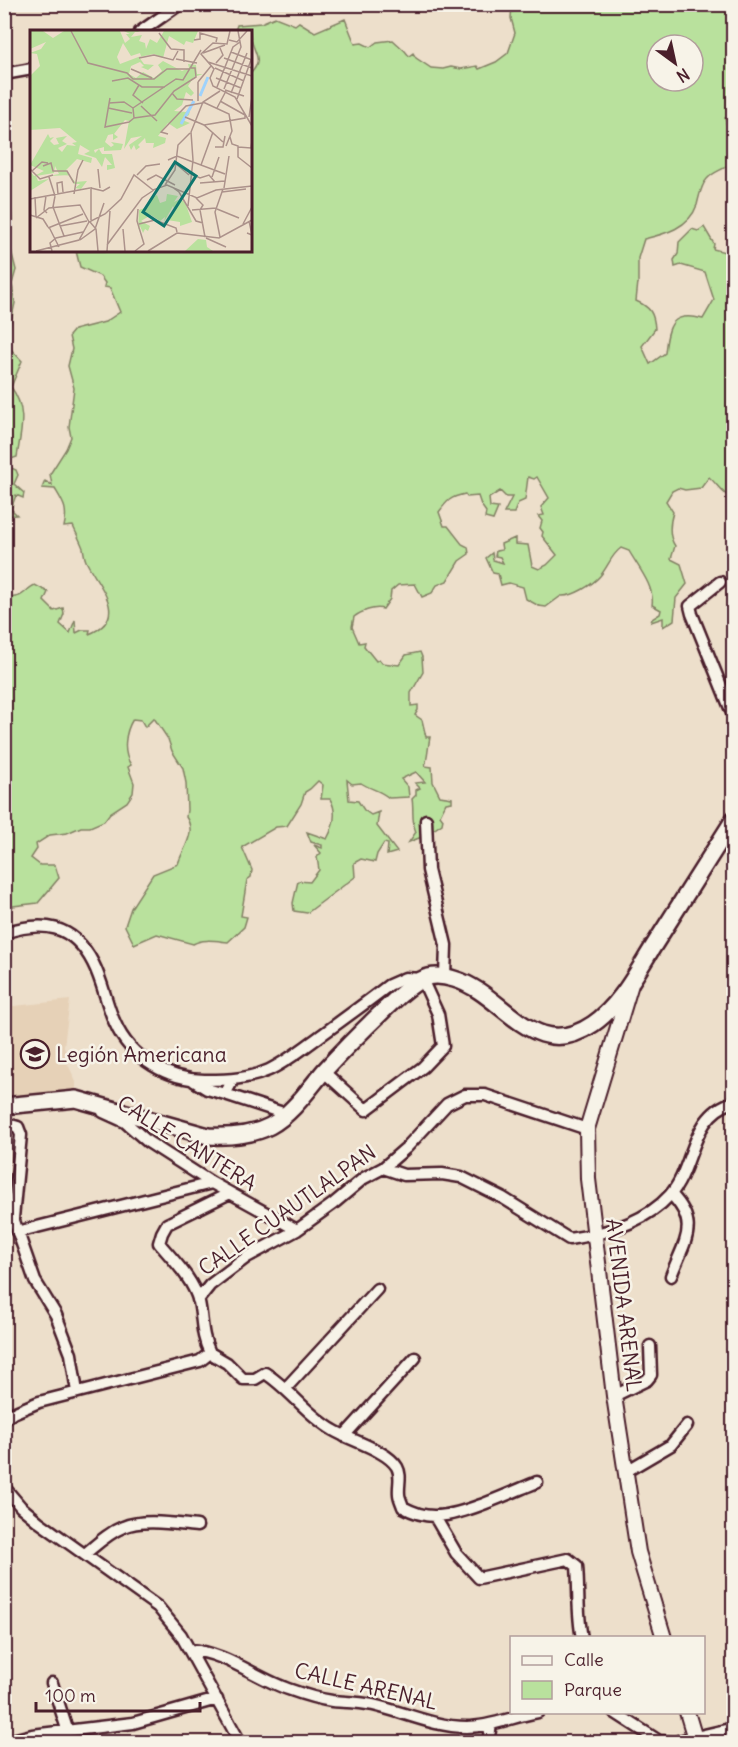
<svg xmlns="http://www.w3.org/2000/svg" width="738" height="1747" font-family="Delius,sans-serif">
	<rect width="100%" height="100%" fill="#eddfcb"/>
	<filter id="ink" filterUnits="userSpaceOnUse"><feTurbulence type="fractalNoise" baseFrequency=".0167" numOctaves="2"/><feDisplacementMap in="SourceGraphic" scale="12" xChannelSelector="R" yChannelSelector="G"/><feConvolveMatrix kernelMatrix="1 2 1 2 8 2 1 2 1" color-interpolation-filters="sRGB"/></filter>
	<g filter="url(#ink)">
		<path fill="#e6d1b7" d="M70,1000L64,1046L67,1062L76,1082V1090L5,1097V1007Z"/>
		<path fill="#b9e19d" stroke="#828064" stroke-width="1.5" fill-rule="evenodd" d="M512,5H733V119L730,117L725,118C726,124 734,151 733,155C731,170 715,169 707,179C701,185 699,197 697,205C689,228 665,234 644,239L638,258V282L636,301C650,307 654,313 655,329L642,346L650,364L665,353C668,324 672,311 703,319L714,300L705,272L681,265L675,267L674,260L678,254L679,242L692,229L698,231L704,227L714,244L713,249L733,254V499C722,494 718,485 709,477L701,488L685,490L678,488L672,491L666,501L673,512C670,522 668,536 675,546L671,559L681,564L687,584L676,598L674,620L663,627V618L651,622L652,619L660,614L661,610L652,605C655,587 638,567 629,551L621,548C611,555 608,567 600,576C592,585 573,597 561,596L546,607L539,606L526,599L523,587L509,583L501,585L498,574L493,573L486,558L492,553L493,560L503,563L500,557L495,556L496,551L502,550L501,544L515,538V544L528,545L532,566L539,569L547,565L557,555L542,536L543,532L540,528L542,521L538,516L544,515L541,507L549,498L537,477L534,479L528,477L525,500L518,503L514,513H504L512,497H506L500,491L489,498L490,507L498,508L493,520L485,518L486,512L481,505L478,496L467,497L465,494C450,497 447,501 439,512L444,526H448L462,544L468,547L469,554L459,561L447,581L437,585L432,593L422,597L415,584L398,585L391,591L390,599L383,609C375,606 360,612 354,617L352,627L359,643L365,642L364,646L376,661L379,659L382,663L399,665L406,655L420,652L422,657L423,672L411,693V706L418,705V710L415,715L422,720L426,737H430C428,747 428,756 425,766L432,767L433,782L440,796L452,798V802L446,803L440,815L443,819L442,824L424,836L409,842L416,832C411,821 414,810 412,799L416,795V790L420,788L415,783L425,782L416,772L401,779L408,787L409,797L389,798C380,790 370,789 361,783L352,784L347,780L349,800L358,801L364,810L371,815L379,812L377,826L397,852L387,855L388,844L384,843L377,854L375,862L361,859L354,863L355,877L307,913L294,911L293,903L298,881L310,882L319,870L317,857L321,853L314,845L322,848V845L311,842L307,832L327,839C334,826 338,812 330,799H321L323,785L318,781L310,789L305,792L301,804L287,826L276,827L242,847L252,870L251,877L247,880L241,916L247,917L244,927L228,942C217,941 203,938 193,944L157,934L134,944L125,926L131,908L153,874L178,864C183,848 197,833 186,817L187,810L186,783L183,768L172,751L168,739L154,718L145,727L141,720L133,719C125,732 122,752 131,765L128,767L134,783L133,793L127,802L110,813L104,821L90,827H81L67,833L50,835L36,844L37,849L31,858L40,865H55L59,878L38,903L13,906L5,911V601C9,597 13,598 19,596C25,594 29,587 35,585L48,592L44,601L54,611L63,608L64,614L60,624L70,633L75,620L76,633L82,630H90L89,634C131,617 98,586 86,561C84,557 84,552 83,548C80,540 76,533 73,526L64,527C68,509 64,504 55,489L42,488L45,481L52,485L50,474L66,449L71,437L69,427L74,388L68,366L72,349L69,336L74,330L105,322L120,312L110,288L104,287L105,283L100,276L80,267L76,251L250,250V74C266,58 251,52 250,32L235,31L237,25L261,23L275,17L295,25L299,22L315,32L345,19L355,44L362,43L370,47L377,42L393,40L405,51L409,56L413,53L416,58L431,68L443,69L451,67L461,69L477,66L479,69L496,62L508,53L515,33L511,18ZM657,45H693V81H657Z
			M6,184L8,189L6,198L11,206L12,223L8,238L16,270L12,284L15,303L6,344L22,361L11,387C28,410 21,431 17,457L8,460L9,467L16,470L18,475L14,484L24,493L23,498L16,495L11,509L17,515L5,516L4,185Z"/>
		<g fill="none" stroke-linecap="round" stroke-linejoin="round">
			<g stroke="#4a1f2b" stroke-width="15">
				<path id="minor" d="M140,32L180,4
					M4,74L32,69
					M720,582L690,606L692,614L734,718
					M426,820L428,870L446,945L445,976
					M4,933C43,920 73,924 93,963C103,982 106,1004 115,1023C130,1058 169,1081 207,1080C228,1080 249,1079 269,1070C288,1061 305,1047 323,1034C345,1018 367,1002 389,985L405,978L422,979L438,1014L443,1046L423,1067L366,1110L324,1072
					M233,1080L225,1094L286,1114
					M194,1081L207,1089L225,1094
					M103,1112L125,1122L148,1142L212,1183L297,1230
					M4,1123L18,1127L21,1135L13,1218L35,1281L56,1315L71,1354L77,1392
					M383,1168L404,1175L442,1174L461,1177L503,1198L569,1239C604,1234 645,1223 670,1195C695,1167 690,1114 734,1102
					M671,1194C701,1225 684,1241 671,1276
					M17,1232L212,1183
					M198,1300L210,1285L247,1257L297,1230L333,1204L364,1178L383,1168L406,1148L447,1104L465,1095H485L587,1129
					M210,1353L227,1363L243,1379H255L265,1373C290,1389 307,1415 333,1430C349,1440 387,1450 397,1467C402,1476 398,1484 399,1494C399,1498 402,1503 403,1507C412,1512 424,1516 434,1516C460,1517 512,1492 537,1482
					M210,1353C201,1335 203,1321 199,1302C193,1279 174,1261 159,1243L162,1233L167,1224L230,1193
					M285,1389L377,1289
					M614,1396L647,1380L651,1375L650,1346
					M4,1419L13,1413L39,1402L200,1361L210,1353
					M344,1436L415,1358
					M625,1472L671,1445L687,1425
					M4,1487L21,1507L39,1522L158,1607L181,1635L240,1742
					M435,1517L456,1553L479,1578L568,1559L577,1566C579,1591 577,1614 582,1638
					M85,1554C97,1544 108,1533 123,1527C142,1518 176,1524 197,1526
					M190,1650C225,1652 256,1678 288,1689C302,1694 317,1699 332,1701C345,1702 360,1702 373,1705C404,1712 434,1727 467,1727C491,1727 514,1716 538,1712
					M52,1683L68,1732
					M614,1712L659,1741L674,1742L734,1728
					M4,1742L32,1735L133,1723L217,1699
					M488,1742L491,1725"/>
			</g>
			<g stroke="#4a1f2b" stroke-width="18">
				<path id="tertiary" d="M631,984L587,1129L588,1179L614,1396L638,1552L664,1638
					M687,1712L696,1742"/>
			</g>
			<g stroke="#4a1f2b" stroke-width="20">
				<path id="secondary" d="M4,1106L76,1099L208,1136C229,1137 251,1136 270,1126C292,1114 308,1090 324,1071C343,1050 363,1030 384,1010C396,999 409,985 423,979C433,974 444,976 454,979C504,993 533,1065 593,1024C621,1005 638,970 656,942C682,901 708,860 734,819"/>
			</g>
			<use href="#minor" stroke="#f7f3e8" stroke-width="10"/>
			<use href="#tertiary" stroke="#f7f3e8" stroke-width="14"/>
			<use href="#secondary" stroke="#f7f3e8" stroke-width="15"/>
		</g>
	</g>
	<defs>
		<g id="school-ring" transform="scale(1.5)"><circle r="9.5" fill="#f7f3e8" stroke="#4a1f2b" stroke-width="1.5"/><path d="M0-5L7-2L0 1L-7-2ZM-4 1L0 2.5L4 1V4Q0 6-4 4Z" fill="#4a1f2b"/></g>
	</defs>
	<g fill-rule="evenodd">
		<use href="#school-ring" x="35" y="1054"/>
	</g>
	<g text-anchor="middle" dominant-baseline="central" stroke-width="5" stroke-linejoin="round" paint-order="stroke">
		<g font-size="21" fill="#4a1f2b" stroke="#f7f3e8" text-anchor="start">
			<text x="56" y="1054">Legión Americana</text>
		</g>
		<g font-size="21" fill="#4a1f2b" stroke="#f7f3e8">
			<text transform="translate(187 1143) rotate(32)">CALLE CANTERA</text>
			<text transform="translate(287 1210) rotate(-35)">CALLE CUAUTLALPAN</text>
			<text transform="translate(624 1305) rotate(83)">AVENIDA ARENAL</text>
			<text transform="translate(366 1686) rotate(13)">CALLE ARENAL</text>
		</g>
	</g>
	<g transform="translate(30 30)">
		<rect width="222" height="222" fill="#eddfcb"/>
		<path d="M0,1H13L23,8L34,1H90L95,13L100,9L96,4H100L94,1H108L110,2H105L101,7L112,5L109,11L115,13L116,19L120,9L127,13L134,1H168L163,13L156,11L154,15L139,6L133,28L124,24L109,27L114,34L124,35L118,40L111,37L114,36L110,32L101,36L99,44L106,48L113,42L124,48L132,41L128,35L133,31L152,41L159,38L158,34L166,35L167,44H173L164,47L158,56L164,63L161,66L156,62L152,75L144,81L156,82L161,76L159,85L152,90L160,93L147,99L138,93L128,106L136,108L135,113L123,118L124,113H116L115,108L108,115L110,117L106,120L104,115L101,120L99,115L112,106L101,108L94,119L99,91L95,90L84,104L88,107L83,110V104L78,105L75,112L81,117L84,115L81,112L93,114L91,120L74,121V117L64,120L65,123L69,119L72,124H82L85,138L77,140V135H82L75,127L72,137L66,128L54,124L60,121L50,115L48,124L62,128L61,133L47,129L36,140L45,152L57,151L51,159L45,158L50,154H44L40,145L19,146L29,144L25,136L24,143L6,146L8,151L19,149L0,161V141L4,146L14,141L0,135L18,104L20,108L24,107L20,111L24,115L29,114L26,108L37,106L32,111L37,114L28,118L32,122L37,115L46,116L42,113L47,112L30,98L0,100V46L10,36L7,24L0,23L11,19L16,12L0,19ZM93,13L101,26L110,23L111,26L90,34L87,27ZM137,164L148,166L144,172L150,169L155,172L162,192L150,196V192L137,190L145,181L143,176L134,192L135,187L130,191L121,185L111,191L120,196L118,201L115,199L113,203L110,196L108,200L109,180L118,177L120,168L127,165L130,173L136,171ZM168,209L176,210L177,217L183,221H155Z" fill="#b9e19d" fill-rule="evenodd"/>
		<path fill="none" stroke="#9ed2fc" stroke-width="3" d="M170,66L178,47M151,94L164,71"/>
		<path fill="none" stroke="#ac928b" stroke-width="1.5" d="M41,1L58,33L97,43L103,49H124L137,39H160M200,1L197,14L183,13L171,24L184,39L180,48L183,56L205,67L222,96M129,3L141,19M164,10L170,9V3L187,8L186,12M199,10L207,12L217,1M141,19L154,20V32M201,22L222,30M173,23L195,15M109,28L124,25L143,30L148,21M194,28L222,38M146,29L167,33M178,32L222,46M186,33L193,25L190,18M185,38L214,51M101,39L122,48M186,48L211,58M82,51L98,48L112,57H135M168,52L181,36M168,52V71M109,55L103,65L113,73M187,57L203,17L210,12M194,59L211,17L208,1M195,60L214,66M142,63L147,69L163,70M201,63L217,23M80,68L75,97L99,92L104,88L103,78L146,49L153,50L171,20M207,69L221,30M190,71L215,85M173,72L199,84L202,101L196,116M79,73L94,72L103,78M111,76L127,91M78,78L102,83M187,78L196,61M155,87L174,95L193,112M219,87L222,67M104,88L125,85L144,61L166,47L165,38H161M174,95L215,88V84M138,104L131,102L156,76L172,73M200,107L202,114L208,116V127L222,138M185,117H193L195,106M208,117L221,118L222,111M138,130L147,126L195,144M145,133L159,145M171,135L183,102M13,136L21,133L23,141H37L44,153M0,139L10,149L23,145M68,139L70,158M2,141L12,132L18,133M159,143L170,148L179,145L185,152M107,145L116,136L130,134M19,147L25,166M182,147L189,127M117,150L126,145L145,155M170,153L195,151M135,155L145,140L148,115L160,103M61,157V190M142,157L149,162L166,191L173,193M61,158L73,161L80,157M194,158L199,126M192,162L216,159M28,164L27,153L32,152L33,162M44,164L48,140L53,130M16,166L14,180L17,183M25,166L23,177L34,206M5,167L6,187M166,168L173,175L170,180L175,207M0,169L60,158M158,176L163,130L161,102L173,72L190,61M187,179L209,188M162,180L186,178M0,185L13,189L18,197M6,188L19,178L50,175L59,192M60,192L66,199L68,221M109,194L125,190L146,198L147,202M213,194L222,177M30,196L57,191M19,197L29,217M18,198L53,184M93,199L95,221M217,203L222,205L219,191M190,207L185,182L193,159M176,208L196,217M50,210L65,199L74,173M77,215L112,168L124,160M6,221L49,210L59,192L75,184L91,169L104,145L123,160L137,155L167,168L186,160L222,156M22,221L20,213L26,208L53,202M77,221L80,181M105,221L114,214L107,191L108,179M118,221L147,203L189,208L222,190"/>
		<path fill="#0f766e" fill-opacity="0.15" stroke="#0f766e" stroke-width="3" d="M145,132L166,146L134,196L113,182Z"/>
		<rect width="222" height="222" fill="none" stroke="#4a1f2b" stroke-width="3"/>
	</g>
	<rect width="738" height="1747" fill="none" stroke="#f7f3e8" stroke-width="24"/>
	<rect x="12" y="12" width="714" height="1723" fill="none" stroke="#4a1f2b" stroke-width="2" filter="url(#ink)"/>
	<rect x="510" y="1636" width="195" height="78" fill="#f7f3e8" stroke="#b29e9c" stroke-width="1.5"/>
	<rect x="522" y="1656" width="30" height="9" fill="#f7f3e8" stroke="#b29e9c" stroke-width="1.5"/>
	<text x="564" y="1666" font-size="18" fill="#4a1f2b">Calle</text>
	<rect x="522" y="1681" width="30" height="18" fill="#b9e19d" stroke="#b29e9c" stroke-width="1.5"/>
	<text x="564" y="1696" font-size="18" fill="#4a1f2b">Parque</text>
	<g transform="translate(675 63) rotate(147)"><circle r="28" fill="#f7f3e8" stroke="#b29e9c" stroke-width="1.5"/>
	<path d="M0-4.5L10 22L0 15L-10 22Z" fill="#4a1f2b"/>
	<text y="-9" font-size="16" font-weight="bold" text-anchor="middle" fill="#4a1f2b">N</text>
	</g>
	<path d="M36 1702v9h164v-9" fill="none" stroke="#4a1f2b" stroke-width="3"/>
	<text x="45" y="1702" font-size="18" fill="#4a1f2b" stroke="#f7f3e8" stroke-width="4.5" paint-order="stroke">100 m</text>
</svg>
